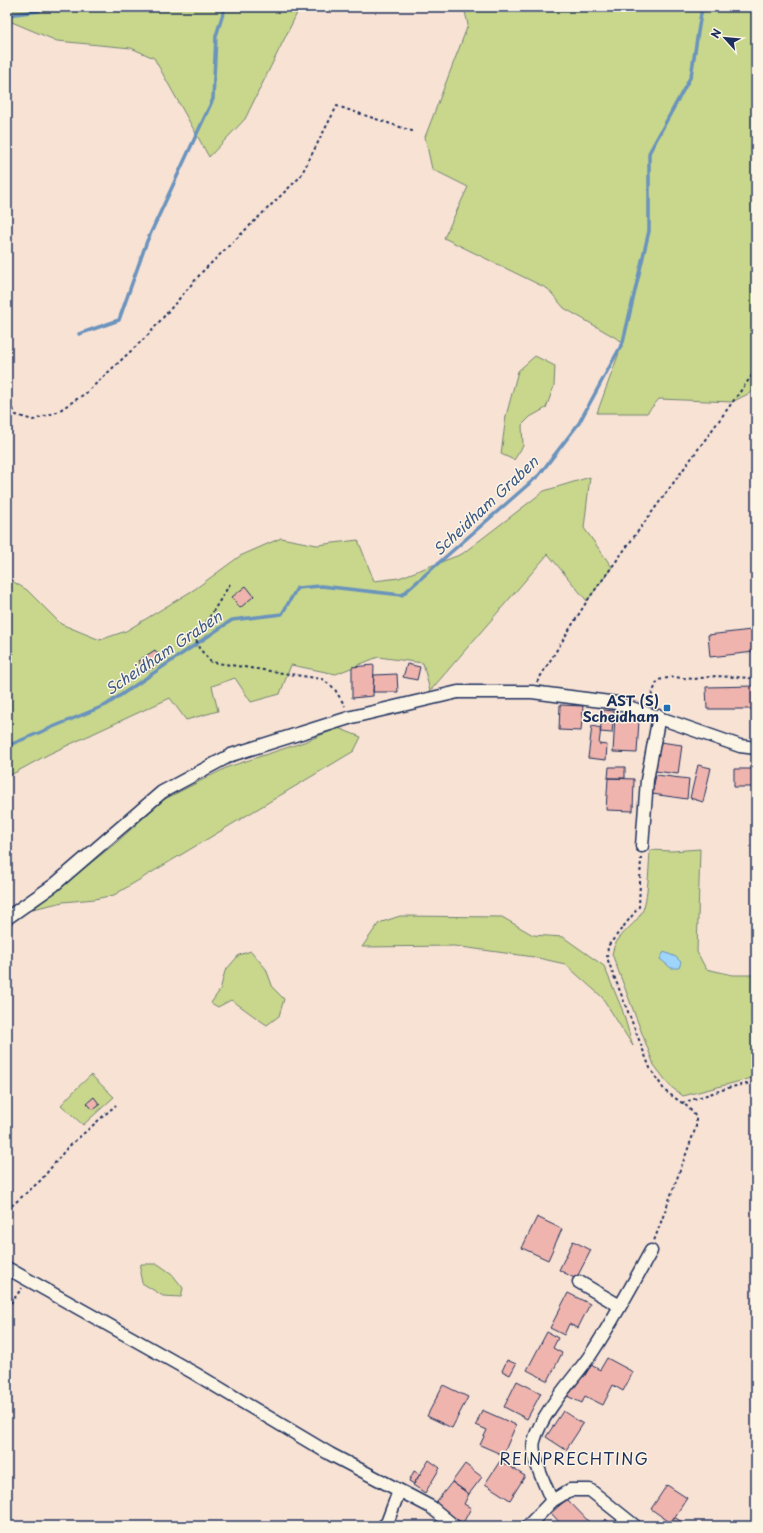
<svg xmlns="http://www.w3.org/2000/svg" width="763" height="1533" font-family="'Playpen Sans',sans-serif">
	<rect width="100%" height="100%" fill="#f8e2d4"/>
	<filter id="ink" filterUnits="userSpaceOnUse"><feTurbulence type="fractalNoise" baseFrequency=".025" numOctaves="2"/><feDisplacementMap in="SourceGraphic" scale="8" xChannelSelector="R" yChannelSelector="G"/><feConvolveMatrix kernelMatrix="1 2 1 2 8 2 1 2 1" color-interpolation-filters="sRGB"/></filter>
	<g filter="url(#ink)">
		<path fill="#c8d78b" stroke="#728374" d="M7,7H300L245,119L209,157L154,58L131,48L57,41L7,20Z
			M464,7H756V390L732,402L659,399L647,413H597L623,342L564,308L548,289L444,238L468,187L432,169L425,137L468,25Z
			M535,356L555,366L554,386L546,408L530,417L522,425L523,446L514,460L501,454L506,416L518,371Z
			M590,477L584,528L612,567L587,601L548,554L430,691L423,663L378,657L336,674L291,665L280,694L251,702L235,678L212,686L218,711L186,720L170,698L49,754L7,777V578L27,590L61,624L100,640L126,631L195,589L240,556L281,538L317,545L358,540L374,581L399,578L462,554L544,491Z
			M338,728L361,737L354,751L114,895L95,899L63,902L33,909L117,842L163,800L228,767L304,742Z
			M700,849L697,952L706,969L733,975H756V1077L683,1096L670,1086L654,1065L612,954C615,935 634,927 642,912C648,901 649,864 650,850L672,851Z
			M400,916L502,917L533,935L563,937L604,966L622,1009L633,1046L602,997L565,964L534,957L454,946L362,947L379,923Z
			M251,951L266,969L273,988L284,999L279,1016L267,1025C254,1017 244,1008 231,1000L218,1007L211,1003L220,990L225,971L239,955Z
			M91,1075L114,1097L83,1125L61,1105L76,1089Z
			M141,1264H158L172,1274L183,1288L181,1297L163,1296L142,1283L140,1273Z"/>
		<path fill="#9fd5fd" stroke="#6a93bd" d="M664,952L676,957L681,962L679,968H671L660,959Z"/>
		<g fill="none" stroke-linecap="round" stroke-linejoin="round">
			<path stroke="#6a93bd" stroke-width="3.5" d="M7,15L39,11L41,7
				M79,334L119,320L147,241L213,99L216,36L225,7
				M7,746L106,705L232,620L282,614L297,588L321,586L402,595L539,475L579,423L623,342L649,231V153L691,76L702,7"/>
		</g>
		<path fill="#efb4ad" stroke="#1b2f5e" d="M246,586L254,596L240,608L232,597Z
			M751,630L754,652L710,657L708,635Z
			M155,650L163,661L146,672L138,661Z
			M407,664L420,667L417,680L403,677Z
			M374,665L373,696L352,698V667Z
			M397,674L398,692H373L374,675Z
			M756,686V709H707L706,687Z
			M560,705L583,706L581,731L559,730Z
			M603,710L614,711L612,733L600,732Z
			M615,717L639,720L637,753L613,752Z
			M592,726L601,728L599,744L607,745L606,760L588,758Z
			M660,742L682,745L678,774L655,771Z
			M698,765L711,768L703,802L690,798Z
			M609,767H625V778H608Z
			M734,769H753L754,787H734Z
			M656,775L689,779L687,799L652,794Z
			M608,778L634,779L633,811L606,810Z
			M94,1097L100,1105L93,1110L87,1103Z
			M537,1217L562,1229L548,1260L522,1248Z
			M573,1241L591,1250L576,1279L559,1270Z
			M568,1293L590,1304L578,1328L569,1324L564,1335L550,1328Z
			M547,1332L558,1338L553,1348L562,1353L548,1381L527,1370Z
			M607,1358L633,1372L623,1391L613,1385L603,1405L585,1396L582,1403L567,1396L579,1374L584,1377L591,1365L600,1370Z
			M507,1360L516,1364L510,1375L502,1371Z
			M517,1381L541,1393L527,1419L504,1407Z
			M443,1385L468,1397L452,1428L427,1416Z
			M482,1410L516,1425L503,1455L480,1445L487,1430L476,1425Z
			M563,1411L583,1424L566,1450L546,1437Z
			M429,1460L440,1468L425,1493L413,1485Z
			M500,1461L525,1476L510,1500L485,1484Z
			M465,1464L482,1477L469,1494L452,1482Z
			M414,1471L420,1474L414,1484L409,1481Z
			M452,1482L469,1494L464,1504L471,1508L463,1523L433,1506Z
			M667,1485L687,1498L671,1523L651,1509Z
			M567,1499L593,1526H563L551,1513Z
			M674,1517L687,1525L686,1526H668Z
			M606,1519L612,1526H598Z"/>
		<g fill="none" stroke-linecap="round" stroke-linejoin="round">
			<g stroke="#1b2f5e" stroke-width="15">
				<path id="minor" d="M642,846L647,780L659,716
					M7,918L54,885L162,792L231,755L352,717L458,692H532L617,703L740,746L756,748
					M7,1268L194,1373L330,1454L431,1507L454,1526
					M579,1282L620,1306
					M552,1501C546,1487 530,1455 534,1441C542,1412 572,1381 589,1357C612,1323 631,1287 651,1251
					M383,1526L387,1523L399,1491
					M528,1526L552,1501L570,1490H590L635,1526"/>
			</g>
			<path stroke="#1b2f5e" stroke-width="2" stroke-dasharray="3 3" stroke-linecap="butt" d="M7,392L9,402L16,415L33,420L57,412L86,393L148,335L203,271L300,177L337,106L415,132
				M230,584L196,639L199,648L211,662L322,679L334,688L345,706
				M537,682L587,601L756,370
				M649,701L658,680L673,677L694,679L716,676L752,678
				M641,857L639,907L608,946L607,958L650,1068L665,1091L688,1107L696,1117V1127L654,1241
				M682,1103L731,1087L756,1082
				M7,1210L41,1180L67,1148L116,1105
				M7,1308L22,1288"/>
			<use href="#minor" stroke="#fcf5e5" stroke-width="12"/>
		</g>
	</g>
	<rect fill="#1f6fb2" stroke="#fcf5e5" stroke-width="1.5" x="663" y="704" width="8" height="8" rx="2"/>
	<g text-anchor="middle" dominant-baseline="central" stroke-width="3" stroke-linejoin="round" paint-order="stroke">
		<g font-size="14" font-weight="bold" fill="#1b2f5e" stroke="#fcf5e5" text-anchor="end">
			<text x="659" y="700">AST (S)<tspan x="659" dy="16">Scheidham</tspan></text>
		</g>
		<g font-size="15" font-style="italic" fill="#3c5886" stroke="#fcf5e5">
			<text transform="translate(485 505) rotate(-43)">Scheidham Graben</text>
			<text transform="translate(163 652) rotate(-34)">Scheidham Graben</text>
		</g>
		<g font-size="16" letter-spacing="1" fill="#1b2f5e" stroke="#fcf5e5">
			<text x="574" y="1458">REINPRECHTING</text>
		</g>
	</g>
	<rect width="763" height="1533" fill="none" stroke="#fcf5e5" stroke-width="24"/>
	<rect x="12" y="12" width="739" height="1509" fill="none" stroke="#1b2f5e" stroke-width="1.5" filter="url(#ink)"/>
	<g transform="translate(725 38) rotate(297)" stroke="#fcf5e5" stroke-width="3" paint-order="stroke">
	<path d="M0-3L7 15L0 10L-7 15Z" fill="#1b2f5e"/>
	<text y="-6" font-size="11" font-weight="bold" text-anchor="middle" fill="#1b2f5e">N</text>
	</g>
</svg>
